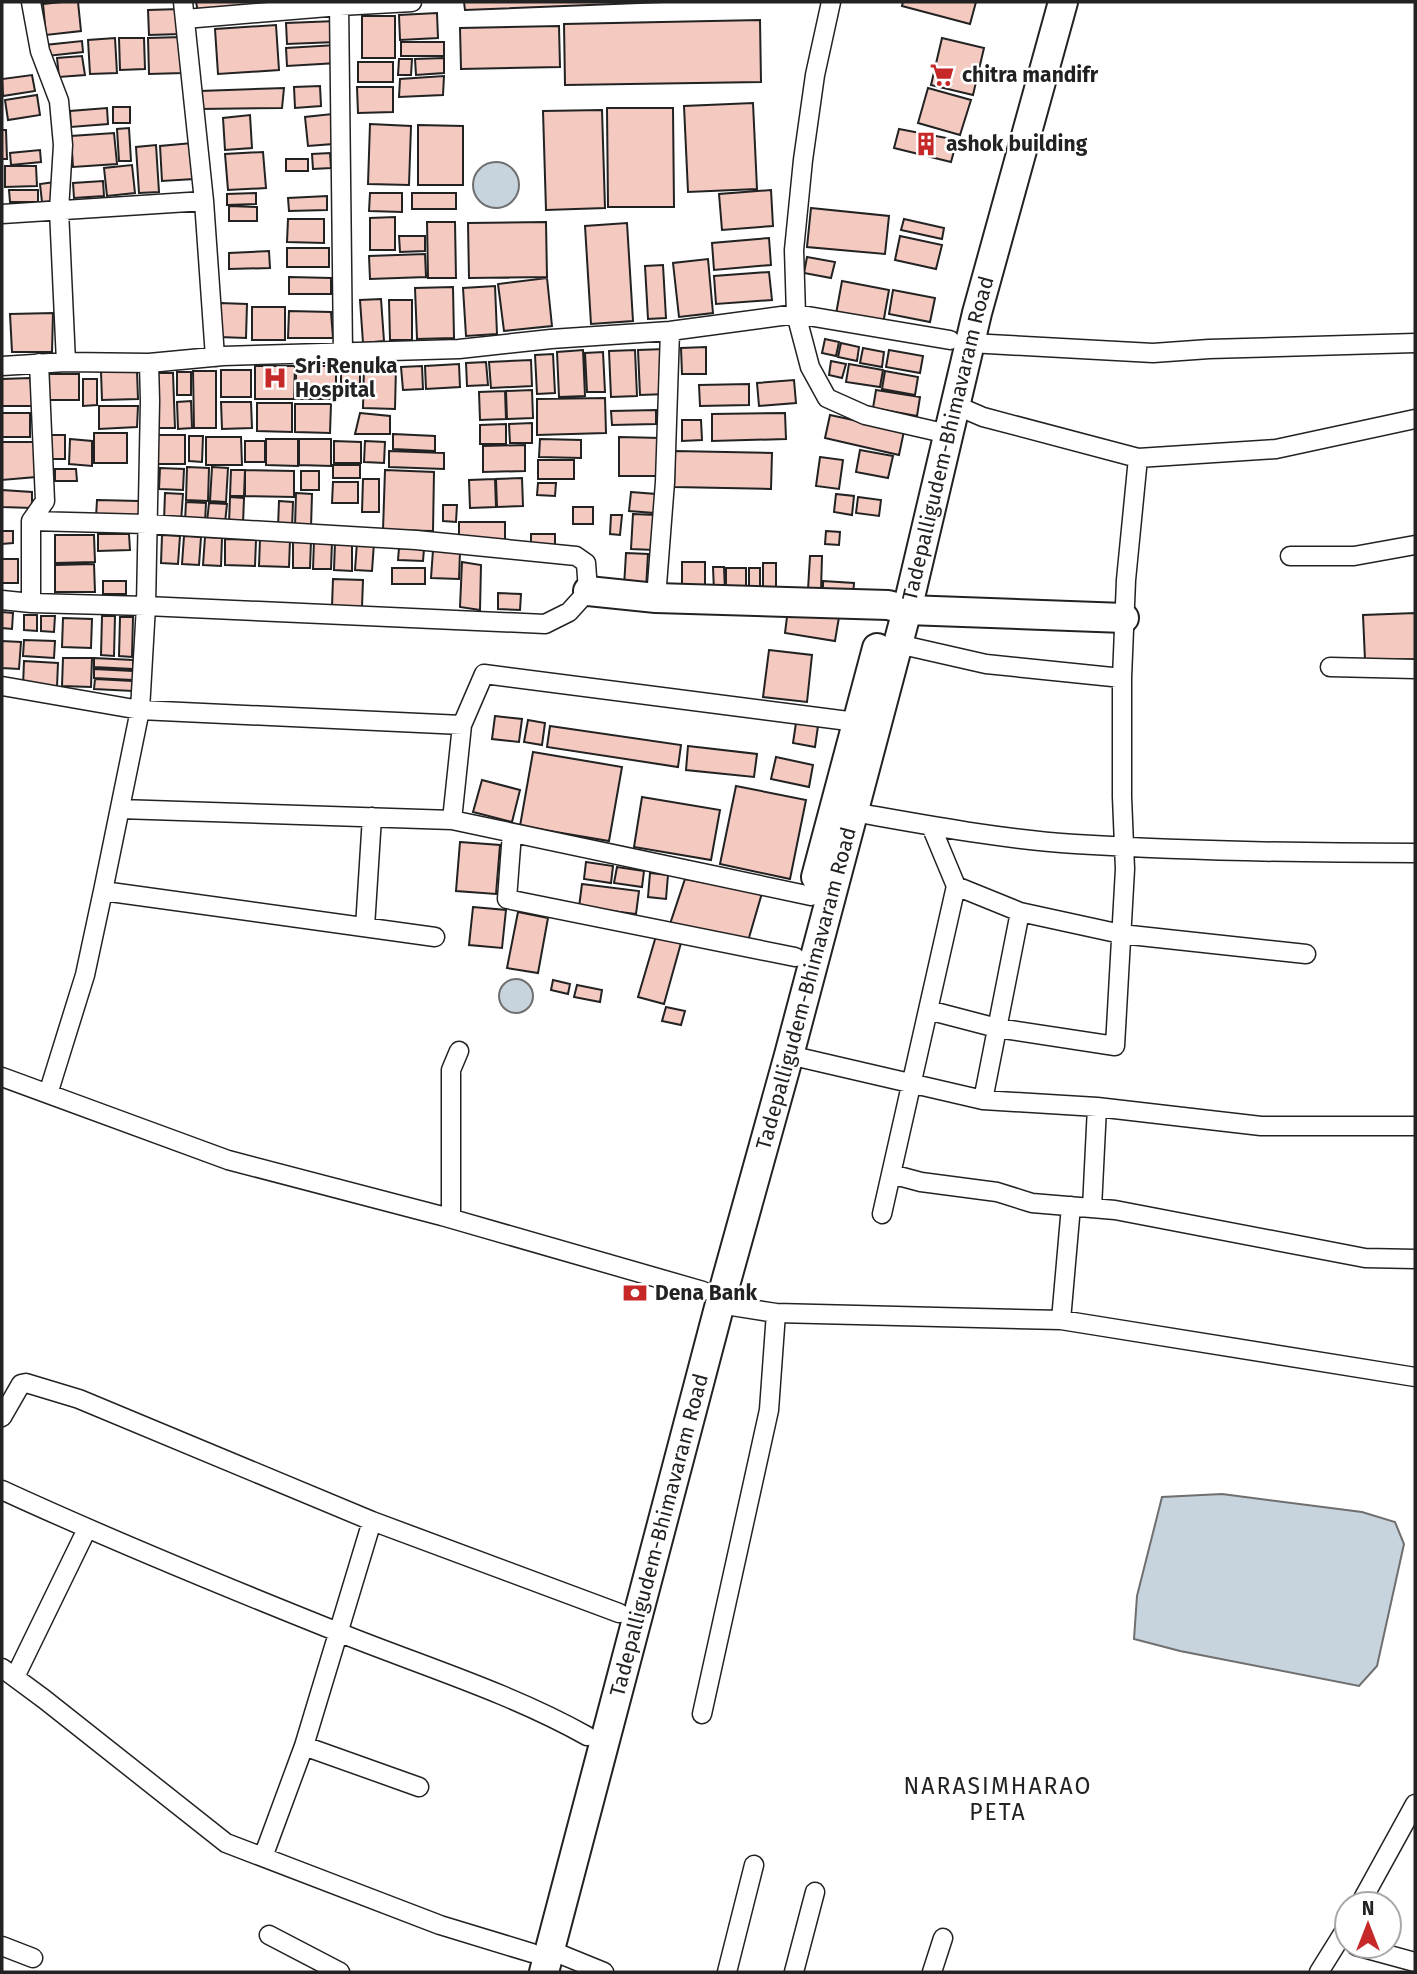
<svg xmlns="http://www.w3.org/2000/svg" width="1417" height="1974" font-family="'Fira Sans',sans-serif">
	<rect width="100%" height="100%" fill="#fff"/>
	<path fill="#c7d3dd" stroke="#6f6f6f" stroke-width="2" d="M473 185a23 23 0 1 1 46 0a23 23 0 1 1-46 0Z
		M499 996a17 17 0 1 1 34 0a17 17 0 1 1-34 0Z
		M1222,1494L1362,1512L1395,1522L1404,1544L1377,1666L1359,1686L1180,1651L1134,1639L1137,1596L1162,1497Z"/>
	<path fill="#f3c9c0" stroke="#222" stroke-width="2" d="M62,2H78L81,31L46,35L43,4Z
		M196,2H271L198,12Z
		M464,2H664L465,10Z
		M903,2H976L970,24L902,6Z
		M180,9L181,34L149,35L148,10Z
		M437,13L438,38L400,40L399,15Z
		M362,16H395V58H362Z
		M760,20L761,82L565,85L564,24Z
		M336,21V42L287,44L286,23Z
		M276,25L279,70L218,74L215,29Z
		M559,26L560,67L461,69L460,28Z
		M182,37L183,73L149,74L148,38Z
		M115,38L117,73L90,74L88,40Z
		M119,38H144L145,69L120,70Z
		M942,38L984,48L973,95L931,85Z
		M82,41L83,52L47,56L45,45Z
		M401,42H444V56H401Z
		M336,45L337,63L287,66L286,48Z
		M82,56L85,75L59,77L57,58Z
		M444,58V73L416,75L415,59Z
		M399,59H412L411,75H398Z
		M358,62H393V82H358Z
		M32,75L35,91L3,96L2,79Z
		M444,76L443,95L399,97L400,79Z
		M320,86L321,106L295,108L294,87Z
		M357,87H393V112L358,113Z
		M284,88L282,108L200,109V91Z
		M928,88L971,100L960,135L918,123Z
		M37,95L40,115L8,120L5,100Z
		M753,103L757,189L688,192L684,106Z
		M113,107H130V123H113Z
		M107,108L108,124L71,127L70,111Z
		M607,108H673L674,207H608Z
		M602,110L605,208L546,210L543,111Z
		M332,114L333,144L308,146L305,117Z
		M250,115L252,148L225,150L223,118Z
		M370,124L411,126L409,185L368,184Z
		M418,125L463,126V185H418Z
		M129,128L131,161H119L117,129Z
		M899,129L957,140L951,162L894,148Z
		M2,130H6L7,159H2Z
		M114,133L117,164L73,167L71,136Z
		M192,143L194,179L162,181L160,146Z
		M156,145L159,192L139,193L136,147Z
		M40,150L41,162L11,165L10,153Z
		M263,152L266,188L228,190L225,154Z
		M330,153L331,168L313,169L312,154Z
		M286,159H308V171H286Z
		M132,165L135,193L107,196L104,168Z
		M5,166H36L37,186L5,187Z
		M103,181L104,196L74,198L73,183Z
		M55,182L57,201L42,202L40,184Z
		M9,190H38V202H10Z
		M771,190L773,226L722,230L719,194Z
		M256,193V204L227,205V194Z
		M370,193H402V212L369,211Z
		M412,193H456V209H412Z
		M327,196V210L289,211L288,198Z
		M229,206L257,207V221H229Z
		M811,208L889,216L885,254L807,247Z
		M395,217V250H370V218Z
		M288,219H324V243L287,242Z
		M904,219L944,228L942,239L901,230Z
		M427,222H455L456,278H428Z
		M546,222L547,277L469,278L468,223Z
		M627,223L633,321L591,324L585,226Z
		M399,236H425V251L400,252Z
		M900,236L942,245L936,269L895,260Z
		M769,238L771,265L714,270L712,243Z
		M287,248H329V267H287Z
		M269,251L270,268L229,269V253Z
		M425,254L426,277L370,279L369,256Z
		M807,257L835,262L831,278L804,273Z
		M708,259L713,313L679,317L673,263Z
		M663,265L666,318L648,319L645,266Z
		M769,272L772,300L716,304L714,276Z
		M289,277L331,278V294H289Z
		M547,278L552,326L504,331L498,284Z
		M842,281L889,290L883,324L836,314Z
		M495,286L497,334L466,336L463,288Z
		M453,287L454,338L417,339L415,288Z
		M893,290L935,298L930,322L889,314Z
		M381,299L384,341L363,343L360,300Z
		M389,300H412V340H390Z
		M220,303L247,304L246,338L219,337Z
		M252,307H285V340H252Z
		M289,311L331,312L333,338H288Z
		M53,313L52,352H12L10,314Z
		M825,339L839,342L836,356L822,353Z
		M841,343L859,347L857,361L838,357Z
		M706,347V374H682L681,348Z
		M863,348L884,352L882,367L860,363Z
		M665,349L667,394L640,395L638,350Z
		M583,350L585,396L559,397L557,352Z
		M635,350L637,396L611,397L609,351Z
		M889,350L923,356L920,373L886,367Z
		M603,352L605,392H587L585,353Z
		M553,354L555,393L537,394L535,355Z
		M531,360L532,386L491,388L489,362Z
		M831,361L846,364L842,378L829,375Z
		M486,362L488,385L467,386L466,363Z
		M459,364L460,387L426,389L425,366Z
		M849,364L883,370L880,387L846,382Z
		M255,366H295L294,399H255Z
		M296,366H336V399H296Z
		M422,366L423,389L403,390L401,367Z
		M341,367H360V388H341Z
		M364,367H396L395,409L363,408Z
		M221,370H251V397H221Z
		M137,371L138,399L102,400L101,372Z
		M193,371H216V428H194Z
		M885,371L918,377L915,395L882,389Z
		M177,372H191V395H177Z
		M156,373H173L175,428H157Z
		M46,374H79V400H46Z
		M30,378L34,406H2V379Z
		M83,379H97V405L83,406Z
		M794,380L796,403L759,406L757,383Z
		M749,384V405L700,406L699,385Z
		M532,390L533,418L507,419L506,391Z
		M876,390L920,397L917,416L873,408Z
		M505,391L506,419L480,420L479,392Z
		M605,398L606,433L537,435V399Z
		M191,401L192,428L178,429L177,402Z
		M221,402H251L252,428L222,429Z
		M257,403H292V432L257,431Z
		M295,404H331L330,433L295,432Z
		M99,406H138L137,427L99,429Z
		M656,410V424L612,425L611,411Z
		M2,413H30V437H2Z
		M360,413L390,416V434H355Z
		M785,413L786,439L712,441V414Z
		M830,415L904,431L899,455L825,438Z
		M682,420H701L702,440L682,441Z
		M532,423V443H510L509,424Z
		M506,424V444H480V425Z
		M94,433H127V463H94Z
		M393,434L435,436V451L393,449Z
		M50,435H65V459H50Z
		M158,435H185V464H158Z
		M189,436H203L202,462L189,461Z
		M206,437H241L242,465H206Z
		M619,437L661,438L660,476H619Z
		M70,439L92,441V466L69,464Z
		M266,439H298V466L266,465Z
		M299,439H331V466L299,465Z
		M540,439L581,440V458L539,457Z
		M245,441H265V462H245Z
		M334,441L361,442V463H334Z
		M365,441L385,442L384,463L364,462Z
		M2,442H36V477L2,480Z
		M525,445V471L483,472V446Z
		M860,450L893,456L888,478L856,472Z
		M389,451L444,453V469L389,467Z
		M675,451L772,453L771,489L674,487Z
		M820,457L843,460L839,489L816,486Z
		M538,460H574V479H538Z
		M333,465H360V478H333Z
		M187,467L209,468L208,501L186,500Z
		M212,467L228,468L226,502L210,501Z
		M160,468L184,469L183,490L159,489Z
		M55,469H76L77,481H55Z
		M231,470H245L244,496H230Z
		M245,470L294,471V497L245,496Z
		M385,470L434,472L433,531L383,530Z
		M301,471H319V490H301Z
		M522,478L523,506L497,507L496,479Z
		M363,479H379V512H362Z
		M495,479L496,507L470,508L469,480Z
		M333,482H358V503H332Z
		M538,483H556L555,496L537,495Z
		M2,490L32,492V508L2,507Z
		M631,492L656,494L655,513L629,511Z
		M165,493L183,494L181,522L164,521Z
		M296,493L312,494L311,528L295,527Z
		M836,494L854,496L852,515L834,512Z
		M230,497L244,498L243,524L229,523Z
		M858,497L881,500L879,516L856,513Z
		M97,500L139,501V519L96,517Z
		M279,501L293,502L292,528L278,527Z
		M186,502L206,503L205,522L185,521Z
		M209,503L227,504L225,523L207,522Z
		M443,505H457L456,522L443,521Z
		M573,507H593V524H573Z
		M633,514L656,515L654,550L631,549Z
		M611,515H622L620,535L610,534Z
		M459,522H505V541H459Z
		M2,531H13V543L2,544Z
		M826,531L840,532L839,545L825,544Z
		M98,534H129L130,550L98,551Z
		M531,534H555V547H531Z
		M55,535H94L95,562L55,563Z
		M162,535L180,536L178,564L161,563Z
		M184,536L201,537L199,565L182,564Z
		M205,537L222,538L221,566L203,565Z
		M225,539L256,540L255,566L225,565Z
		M260,539L290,540L289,567L259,566Z
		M293,540L311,541L310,568H293Z
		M314,541L332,542L331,569H313Z
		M335,542H352V571L334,570Z
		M357,542L374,543L372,571L355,570Z
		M399,548L424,549L423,561L398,560Z
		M433,550L460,552L459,579L431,578Z
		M626,553L648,554L646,589L624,587Z
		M810,556H822L821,591L808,590Z
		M2,559H18V583H2Z
		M462,562L481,565L480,610L460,607Z
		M682,562H705V592H682Z
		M763,563H776V592H763Z
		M94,564L95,592H55V565Z
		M713,567H724L725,591L714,592Z
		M392,568H425V584H392Z
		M726,568H746V592H726Z
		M749,568H760V592H749Z
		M333,579L363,580L362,607L332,606Z
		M103,581H126V594H103Z
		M823,581L854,583L853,596L823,593Z
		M498,593L521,594L520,610L498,609Z
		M788,609L839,617L835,641L785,633Z
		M2,612L13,613L12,629L2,628Z
		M1415,613V659L1365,660L1363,615Z
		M24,615H37V631L24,630Z
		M41,616H55L54,632L41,631Z
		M102,616H115L114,656L101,655Z
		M120,617H133L132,657L119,656Z
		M63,618L92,619L91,648L62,647Z
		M24,640L55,641L54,658L23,656Z
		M2,641L21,642L19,669L2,668Z
		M769,650L812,655L807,702L763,697Z
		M63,658H92L91,687L62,686Z
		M94,658L133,660V669L94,667Z
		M24,661L58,663L57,687L23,686Z
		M94,669L133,671V680L94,678Z
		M95,679L133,681V691L94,689Z
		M495,716L522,719L519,742L492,739Z
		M797,716L819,719L815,747L793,743Z
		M528,720L545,723L542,745L524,742Z
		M550,726L681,745L678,767L547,747Z
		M688,746L757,754L754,777L686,770Z
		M533,752L622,767L609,841L520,826Z
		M776,757L813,765L809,787L771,779Z
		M482,780L520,790L512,822L473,812Z
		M736,786L806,800L790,879L720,864Z
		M642,797L720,810L711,860L634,847Z
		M460,842L500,845L496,894L456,891Z
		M586,862L613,866L611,883L584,879Z
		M617,867L644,871L642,887L614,883Z
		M650,873L668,875L666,899L648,897Z
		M685,879L762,893L748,941L670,924Z
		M582,884L639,891L636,914L579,907Z
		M473,907L506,910L502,948L469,945Z
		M518,912L548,918L538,973L507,968Z
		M656,936L681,943L664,1004L638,997Z
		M553,980L570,984L568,994L551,990Z
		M577,985L602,990L600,1002L574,997Z
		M666,1007L685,1011L681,1025L662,1021Z"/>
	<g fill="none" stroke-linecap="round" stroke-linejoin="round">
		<g stroke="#222" stroke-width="21">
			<path id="minor" d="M31,2L40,51L59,101L63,145L59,210L66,362
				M183,2L204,201
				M339,2L343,354
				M831,2L815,75L803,160L794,250L796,314L810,367L827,398L865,415L948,434
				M185,19L340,6L412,2
				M2,214L204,201L215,357
				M970,343L1153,353L1209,349L1415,343
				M149,363L150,401L146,606L140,710L103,891L435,937
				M2,366L66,362L149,363L223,356L459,349L551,339L670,331L796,314L950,340
				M955,405L983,417L1138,458L1276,449L1415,419
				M1290,556H1354L1415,545
				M656,598L665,482L670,331
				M2,600L31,603L146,606L545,624L569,612L588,591L586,563L576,556L416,540L147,524L31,521
				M31,603V521L45,501L39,363
				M898,644L986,664L1122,678
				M1330,667L1415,669
				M2,686L140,710L462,725
				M120,809L452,820L811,896
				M853,812C927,825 1000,839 1075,844C1188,851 1302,853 1415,853
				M452,820L462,725L484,674L856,722
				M931,826L956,886L1020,912L1121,934L1306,954
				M512,833L507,899L795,957
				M365,927L372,817
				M928,1010L997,1028L1115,1046L1125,869L1122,797V678L1126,580L1138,458
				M789,1055L983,1100L1097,1107L1261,1126H1415
				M2,1077L228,1160L442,1216L451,1213V1070L459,1051
				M48,1094L85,975L103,891
				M983,1100L1020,912
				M891,1174L921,1182L997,1192L1032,1203L1115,1210L1365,1258L1415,1259
				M1092,1208L1097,1107
				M882,1214L956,886
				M442,1216L703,1291
				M719,1304L776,1313L1061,1320L1415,1377
				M1061,1320L1071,1206
				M2,1417L21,1384L26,1383L79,1399L372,1521L619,1613
				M2,1490C117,1543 235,1591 353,1638C432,1669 514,1695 587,1736
				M2,1668L44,1699L226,1843L440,1925L532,1953
				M15,1677L87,1529
				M702,1714L769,1410L776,1313
				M304,1746L419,1787
				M263,1857L304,1746L372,1521
				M1360,1904L1415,1804
				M269,1935L340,1972
				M2,1946L33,1958
				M1356,1946L1415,1962
				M550,1950L604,1972
				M727,1972L754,1865
				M794,1972L815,1892
				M932,1972L943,1938
				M1319,1972L1347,1927"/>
		</g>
		<g stroke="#222" stroke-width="32">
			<g id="primary">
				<path d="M588,591L656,598L888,605L907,610L1124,618"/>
				<path d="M816,877L877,648"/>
				<path id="s1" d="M544,1972L722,1296L789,1055L907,610L977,313L1063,2"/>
			</g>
		</g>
		<use href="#minor" stroke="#fff" stroke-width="18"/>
		<use href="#primary" stroke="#fff" stroke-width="28"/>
	</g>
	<defs>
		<g id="supermarket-bare" transform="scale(1.89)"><path d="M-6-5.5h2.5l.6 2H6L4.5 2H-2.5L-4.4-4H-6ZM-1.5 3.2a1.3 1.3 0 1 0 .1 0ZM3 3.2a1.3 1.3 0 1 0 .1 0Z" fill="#c62828" stroke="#fff" stroke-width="2.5" paint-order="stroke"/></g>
		<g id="building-bare" transform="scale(1.89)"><path d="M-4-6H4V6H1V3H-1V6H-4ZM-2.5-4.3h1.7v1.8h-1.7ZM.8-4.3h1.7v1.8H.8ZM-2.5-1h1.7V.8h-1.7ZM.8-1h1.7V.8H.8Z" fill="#c62828" stroke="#fff" stroke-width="2.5" paint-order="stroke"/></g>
		<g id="hospital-bare" transform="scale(1.89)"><path d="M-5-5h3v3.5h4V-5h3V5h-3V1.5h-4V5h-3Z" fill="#c62828" stroke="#fff" stroke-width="2.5" paint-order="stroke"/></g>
		<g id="bank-bare" transform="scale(1.89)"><path d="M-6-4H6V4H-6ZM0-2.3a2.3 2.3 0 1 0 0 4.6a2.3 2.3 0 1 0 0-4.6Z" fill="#c62828" stroke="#fff" stroke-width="2.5" paint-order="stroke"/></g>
	</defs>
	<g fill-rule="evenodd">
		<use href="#supermarket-bare" x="942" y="75"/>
		<use href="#building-bare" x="926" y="144"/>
		<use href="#hospital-bare" x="275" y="378"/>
		<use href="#bank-bare" x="635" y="1293"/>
	</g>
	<g text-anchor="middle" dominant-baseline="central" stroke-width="5" stroke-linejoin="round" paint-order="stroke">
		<g font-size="21" font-weight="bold" fill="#222" stroke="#fff" text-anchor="start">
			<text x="962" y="75">chitra mandifr</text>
			<text x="946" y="144">ashok building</text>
			<text x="295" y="366">Sri Renuka<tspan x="295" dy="24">Hospital</tspan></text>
			<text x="655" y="1293">Dena Bank</text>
		</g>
		<g font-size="21" fill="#222" stroke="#fff">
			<text stroke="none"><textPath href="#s1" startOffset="1586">Tadepalligudem-Bhimavaram Road</textPath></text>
			<text stroke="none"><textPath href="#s1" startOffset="1018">Tadepalligudem-Bhimavaram Road</textPath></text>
			<text stroke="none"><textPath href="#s1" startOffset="452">Tadepalligudem-Bhimavaram Road</textPath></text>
		</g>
		<g font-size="23" letter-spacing="2" fill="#222" stroke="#fff">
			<text x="998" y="1786">NARASIMHARAO<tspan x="998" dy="26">PETA</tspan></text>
		</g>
	</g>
	<rect width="1417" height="1974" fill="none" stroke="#222222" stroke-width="7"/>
	<g transform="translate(1368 1925)"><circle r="33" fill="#ffffff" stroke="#a7a7a7" stroke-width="2"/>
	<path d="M0-5L12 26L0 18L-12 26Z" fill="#c62828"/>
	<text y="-10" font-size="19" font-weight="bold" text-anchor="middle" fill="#222222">N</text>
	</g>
</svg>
